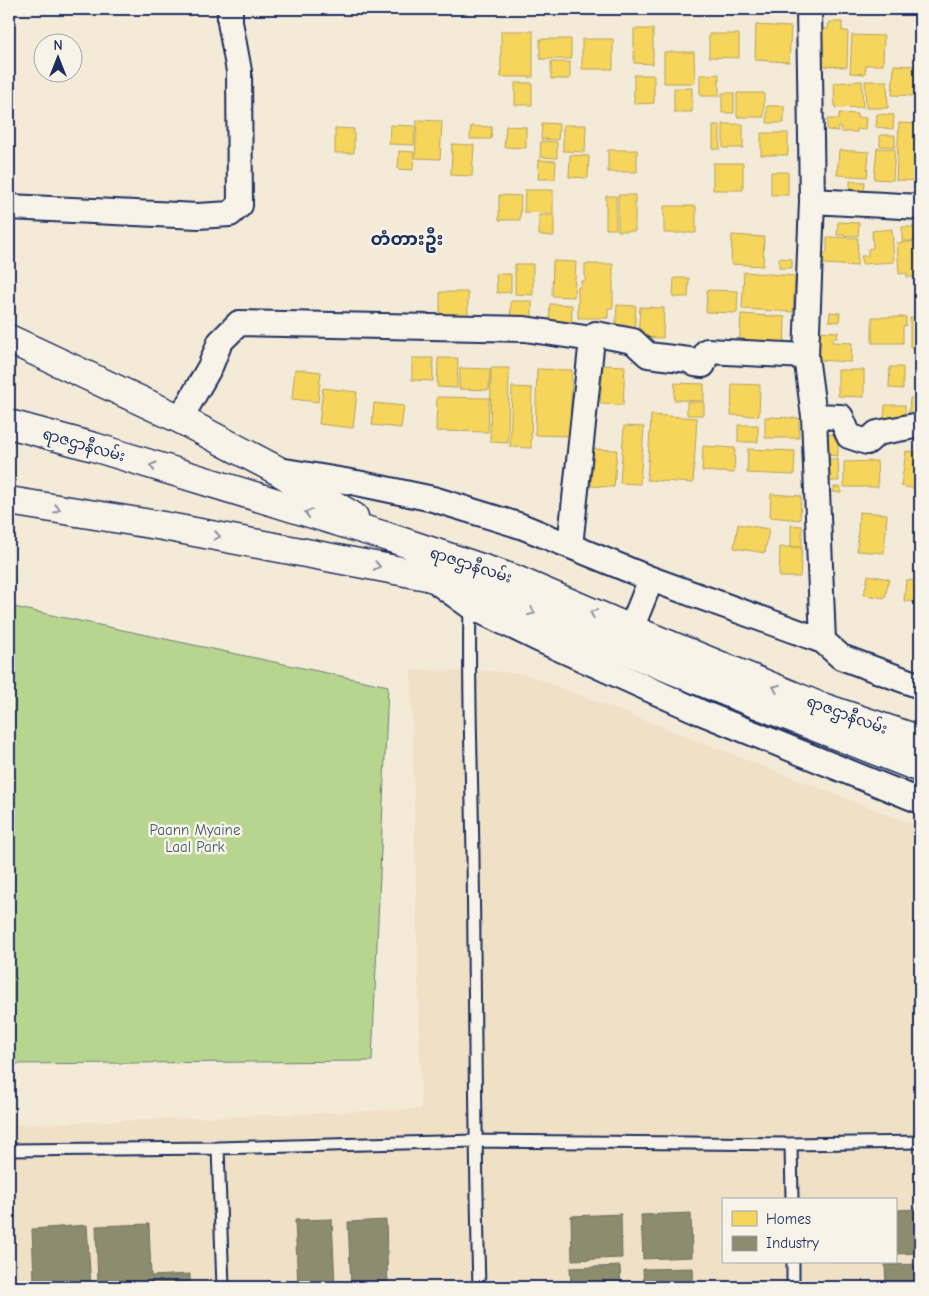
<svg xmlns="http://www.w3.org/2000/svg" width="929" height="1296" font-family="'Comic Neue','Noto Sans Myanmar',sans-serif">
	<rect width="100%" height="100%" fill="#f4ead8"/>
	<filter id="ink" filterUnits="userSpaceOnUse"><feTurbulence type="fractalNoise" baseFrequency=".02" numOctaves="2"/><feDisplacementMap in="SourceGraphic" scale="10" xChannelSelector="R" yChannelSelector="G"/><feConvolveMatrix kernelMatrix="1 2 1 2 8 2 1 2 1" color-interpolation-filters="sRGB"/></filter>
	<g filter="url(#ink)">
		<path fill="#f0e0c5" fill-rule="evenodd" d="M411,670L490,671L525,674L920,827V1287H9V1125L421,1109ZM723,1200H895V1262H723Z"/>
		<path fill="#b7d58e" stroke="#698276" d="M9,606L388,686L372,1061L9,1064Z"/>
		<path fill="#f6d55c" stroke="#b4a35d" d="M829,22H842V31H848L847,67L818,66L820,29H828Z
			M756,25L791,27L789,62L755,60Z
			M634,29H653V64L634,63Z
			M501,31H533V77H501Z
			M709,34H739V58L709,57Z
			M852,35L884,36L883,65H866L865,74L850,73Z
			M540,39H571V59H540Z
			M582,39H613V69H582Z
			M664,52H694L695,83H664Z
			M551,62H570V79H551Z
			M894,65L918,66L917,96L892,95Z
			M719,74V96H700V75Z
			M634,75H654V103L634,104Z
			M862,81L863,107L835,108L834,83Z
			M865,81H887L888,108H866Z
			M515,83H532V105H515Z
			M674,88H692V112H674Z
			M722,93H734V113H722Z
			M737,93H764V117H737Z
			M767,106H784V123H767Z
			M839,113L857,114V117L866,118L865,130L857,129V132H841V127H838V131L827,130V119H839Z
			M877,114L894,115L893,129L876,127Z
			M417,120L442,121L440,159L415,158Z
			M542,123L559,124L558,140L541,139Z
			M899,123L920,124V181L896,180Z
			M723,124H743V148H723Z
			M390,125L415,126L414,145L389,144Z
			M563,125H586L585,152L563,151Z
			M713,125H720V149H713Z
			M471,126L492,127L491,139H470Z
			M506,126L526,127V148L504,147Z
			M335,128L354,129V153H335Z
			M761,133H788V155H761Z
			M880,135H895V147L880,146Z
			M541,141L557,142V158L540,157Z
			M452,144L474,145L472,176L451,175Z
			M877,148L895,149L893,180L874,179Z
			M608,150H637V172H608Z
			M839,150L869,152L867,177L837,175Z
			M399,151L414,152L413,170L398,169Z
			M570,155L589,156L588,178L569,177Z
			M539,160L556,161L555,179H538Z
			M713,163H743V190H713Z
			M771,172H788V195H771Z
			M850,181L865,182L864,191L850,190Z
			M525,190H553V213L524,212Z
			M499,195L521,196L520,220H499Z
			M618,195H635V231H618Z
			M606,196H616V229H606Z
			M664,206H696V233H664Z
			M539,215H554V236L539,235Z
			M838,222L859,223L858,236L837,235Z
			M902,227H919V241H902Z
			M892,229L894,262L862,264L861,256H868V249L873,248L872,231Z
			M732,235L764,237L763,266L731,264Z
			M827,237L858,238L857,266L823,264L824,253H827Z
			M920,241V277H907V273L899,274L897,243Z
			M779,258L792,259V268H779Z
			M553,261L576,262L574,297L552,296Z
			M515,264H533V295L515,294Z
			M585,264H613V308H608V318H578V287H581V281H585Z
			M744,272L795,276L793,312L742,309Z
			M496,274H511V292L497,293Z
			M674,278H689L688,297H673Z
			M707,290L738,291L737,313L706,312Z
			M440,292H468V315H440Z
			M511,301H532V328H510Z
			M550,304L572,305L571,335L549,332Z
			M617,305L636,306L634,338L615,337Z
			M640,307L664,308L663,338L638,337Z
			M830,312L840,313L839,322L829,321Z
			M741,314L785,317L784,354L739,352Z
			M872,317H906V326H903V343H872Z
			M910,318H920V348H910Z
			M818,331L838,332L837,338H832V342L852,343L851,362L817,360Z
			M412,358H433V381L412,380Z
			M438,358H458L457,388L437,387Z
			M914,360H920V385H918Z
			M603,365L625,366L623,405L600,404Z
			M890,367H903V389L889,388Z
			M460,368L490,369L489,390L459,389Z
			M491,368H509L508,443L490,442Z
			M295,369L321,372L318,402L292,399Z
			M537,369L572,370L570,436L535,435Z
			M838,370H864V397L838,396Z
			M675,383L704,384V401L674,400Z
			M732,384L760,385L759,416L731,415Z
			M512,387L532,388L531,448L510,447Z
			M323,388L357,392L353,428L319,424Z
			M437,397L489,398L488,432L436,431Z
			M910,398H920V423L908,422Z
			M687,402H704V415H687Z
			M374,403L404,406L401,428L372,425Z
			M885,405H905V418H884Z
			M651,415L697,418L693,483L647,480Z
			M765,417L799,418V438H765Z
			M738,425H758V442H738Z
			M624,426L644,427L640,484L620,483Z
			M827,434L838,435V456L827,455Z
			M703,446L735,448L734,473L702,471Z
			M593,449L617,450L614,487L591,486Z
			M748,449L795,451L794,475L747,473Z
			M906,451L920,453V490L901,486Z
			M828,459H838L839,481H828Z
			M877,461L878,487H844V462Z
			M834,487H841V493L833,492Z
			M771,494L801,496L800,520L770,517Z
			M859,512L887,514L884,553L857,551Z
			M738,524L769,529L765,553L734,548Z
			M791,525L802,526V547H791Z
			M780,547H802L800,577H779Z
			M868,575L889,579L885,598L864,595Z
			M906,580L920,581V613H917L918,602L904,601Z"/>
		<path fill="#8c8c6e" stroke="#6a7069" d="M920,1209V1253L895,1254V1210Z
			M691,1213L692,1257L643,1259L641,1215Z
			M621,1214L622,1258L572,1260L571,1216Z
			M332,1219L335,1286L298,1287L295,1220Z
			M386,1220L388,1287H351L348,1222Z
			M149,1224L151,1276L190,1274V1287H98L96,1226Z
			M87,1225L91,1287H9V1281L34,1280L32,1229Z
			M920,1264V1287H886L885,1265Z
			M620,1266L621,1287H571L570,1268Z
			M693,1268L694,1287H644L643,1269Z"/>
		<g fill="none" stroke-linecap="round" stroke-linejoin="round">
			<g stroke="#1b2f5e" stroke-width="15">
				<path id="service" d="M470,606C468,690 472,775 473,859C475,1002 475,1145 479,1287
					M791,1144L792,1200
					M218,1148L223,1287
					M9,1150L218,1148L475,1141L791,1144L920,1142
					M793,1262V1287"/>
			</g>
			<g stroke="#1b2f5e" stroke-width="28">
				<path id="minor" d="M809,9L812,201L806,356L814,416L823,641
					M812,201L920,207
					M9,207L198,216L230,214L240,205L239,71L230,22V9
					M814,416L841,417L849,436L867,442L877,433L920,425
					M180,419L210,367L220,342L239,323L525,329L592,339L596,334L633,341L648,355L689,360L695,364L703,365L707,351L806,356
					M279,470L357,483L433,499L521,526L651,579L823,641L841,657L920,686
					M570,546L592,339
					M441,585L470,606L536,638L700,712L920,801
					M631,629L651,579"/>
			</g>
			<g stroke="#1b2f5e" stroke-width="31">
				<path id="primary" d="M9,339L180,419L275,469L354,517
					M9,424L94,447L388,537L514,579L631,629L816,705L920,740
					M9,501L163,526L427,576L507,602L732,694L920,768"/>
			</g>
			<use href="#service" stroke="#f7f3e8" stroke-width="11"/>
			<use href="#minor" stroke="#f7f3e8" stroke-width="24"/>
			<use href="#primary" stroke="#f7f3e8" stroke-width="28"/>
		</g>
		<defs><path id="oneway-chevron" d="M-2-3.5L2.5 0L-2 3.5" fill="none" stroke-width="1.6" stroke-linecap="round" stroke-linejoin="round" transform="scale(1.25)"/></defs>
		<g stroke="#8991a3">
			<use href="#oneway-chevron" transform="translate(153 466) rotate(-163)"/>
			<use href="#oneway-chevron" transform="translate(57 509) rotate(9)"/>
			<use href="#oneway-chevron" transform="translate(308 513) rotate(-163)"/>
			<use href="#oneway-chevron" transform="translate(217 536) rotate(10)"/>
			<use href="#oneway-chevron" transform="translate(377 566) rotate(11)"/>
			<use href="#oneway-chevron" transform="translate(532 612) rotate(22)"/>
			<use href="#oneway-chevron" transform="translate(593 613) rotate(-157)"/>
			<use href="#oneway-chevron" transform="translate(776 688) rotate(-158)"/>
		</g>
	</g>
	<g text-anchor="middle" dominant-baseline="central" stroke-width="5" stroke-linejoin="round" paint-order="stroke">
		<g font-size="15" fill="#1b2f5e" stroke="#f7f3e8">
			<text transform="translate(84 445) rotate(16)">ရာဇဌာနီလမ်း</text>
			<text transform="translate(471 565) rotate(18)">ရာဇဌာနီလမ်း</text>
			<text transform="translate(847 715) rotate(20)">ရာဇဌာနီလမ်း</text>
		</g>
		<g font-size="15" fill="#42586a" stroke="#f7f3e8">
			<text x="195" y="830">Paann Myaine<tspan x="195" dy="17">Laal Park</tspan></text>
		</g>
		<g font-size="18" font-weight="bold" fill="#1b2f5e" stroke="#f7f3e8">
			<text x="407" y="239">တံတားဦး</text>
		</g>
	</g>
	<rect width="929" height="1296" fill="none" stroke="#f7f3e8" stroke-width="30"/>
	<rect x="15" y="15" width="899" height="1266" fill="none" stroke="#1b2f5e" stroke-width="2" filter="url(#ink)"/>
	<rect x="722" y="1198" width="175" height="65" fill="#f7f3e8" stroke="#9fa5b1"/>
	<rect x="732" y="1211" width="25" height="15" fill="#f6d55c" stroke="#9fa5b1"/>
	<text x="766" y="1224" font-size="15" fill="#1b2f5e">Homes</text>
	<rect x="732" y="1236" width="25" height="15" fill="#8c8c6e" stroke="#9fa5b1"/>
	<text x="766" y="1248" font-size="15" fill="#1b2f5e">Industry</text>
	<g transform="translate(58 58)"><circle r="24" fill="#f7f3e8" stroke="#9fa5b1"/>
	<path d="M0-4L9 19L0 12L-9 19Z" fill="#1b2f5e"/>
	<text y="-8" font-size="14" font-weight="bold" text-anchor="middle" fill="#1b2f5e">N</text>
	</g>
</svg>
